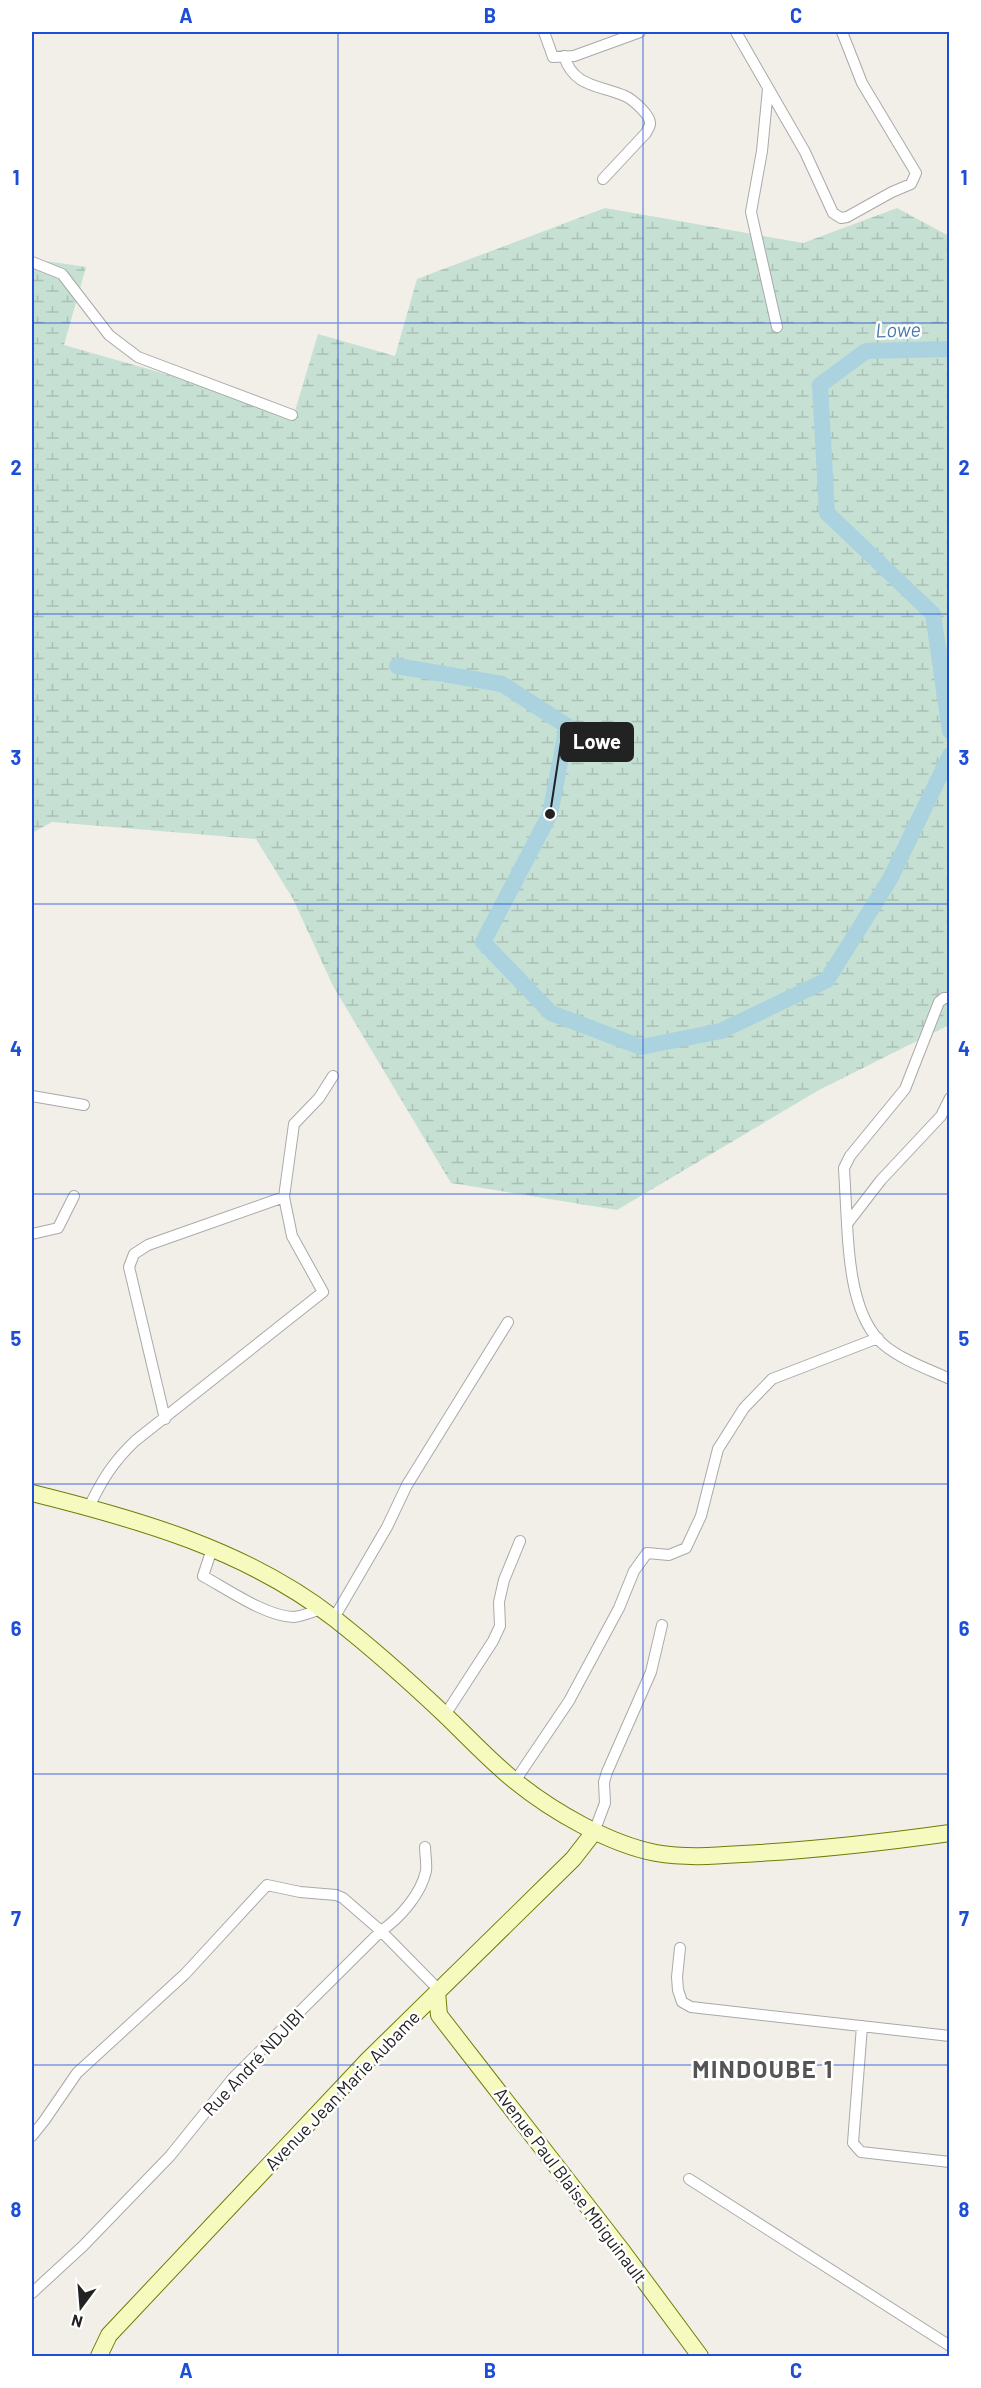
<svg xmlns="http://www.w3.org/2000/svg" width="981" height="2388" font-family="Barlow,sans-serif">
	<defs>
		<pattern id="wetland-marsh" width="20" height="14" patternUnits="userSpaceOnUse" patternTransform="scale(1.5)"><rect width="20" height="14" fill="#c6e0d4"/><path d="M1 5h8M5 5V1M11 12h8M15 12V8" fill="none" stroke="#aac0b6"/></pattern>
	</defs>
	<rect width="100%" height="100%" fill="#f2efe9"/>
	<path fill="url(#wetland-marsh)" d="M605,208L803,243L897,208L949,236V1025L819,1090L617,1210L451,1183L333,986L293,899L256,839L52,822L32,833V259L86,267L64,345L295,411L318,334L395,356L417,279Z"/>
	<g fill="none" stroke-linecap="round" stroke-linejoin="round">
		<path stroke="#aad3df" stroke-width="16" d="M950,349L866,351L820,385L827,513L933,614L950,731
			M397,666L502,684L567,726L550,814L483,942L551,1013L641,1047L721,1031L827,980L890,879L950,755"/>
		<g stroke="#a9a9a9" stroke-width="12">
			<path id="street" d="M544,32L553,57L574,56L640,32
				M736,32L805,152L833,213L841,218L847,217L892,192L911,184L916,173L862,83L842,32
				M564,56C574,88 600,85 625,96C632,99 651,115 650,124C650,127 647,130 646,133L603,179
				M768,89L762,151L751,212L777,327
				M32,262L62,274L109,335L138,357L292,415
				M32,1096L84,1105
				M950,1098L941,1116L881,1180L847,1224C849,1261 853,1319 884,1345C902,1360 928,1369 950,1379
				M847,1224L844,1168L850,1156L905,1089L939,1002L944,998H950
				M32,1234L58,1228L74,1196
				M165,1419L129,1267L134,1254L148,1245L284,1197
				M89,1507C102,1480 113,1462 135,1441L323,1292L292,1236L284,1197L294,1124L319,1098L333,1076
				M212,1549L203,1576C227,1589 267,1617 294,1617C303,1616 312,1612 321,1609
				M334,1618L387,1527L407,1485L508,1322
				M445,1715L493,1641L500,1626L499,1602L504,1580L520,1541
				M515,1781L569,1701L619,1608L634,1571L647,1553L669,1555L686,1548L701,1516L718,1449L744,1408L772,1379L878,1338
				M594,1832L605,1803L604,1782L607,1772L651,1672L662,1625
				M680,1948L677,1977L678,1990L682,2002L691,2007L950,2036
				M862,2026L853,2143L861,2152L950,2162
				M32,2136L44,2121L77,2073L185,1974L267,1885L300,1892L336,1895L343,1898L381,1931L439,1990
				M689,2179L950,2346
				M32,2293L83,2246L170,2156L233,2078L381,1931C400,1918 421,1894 426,1871C427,1863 425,1854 425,1847"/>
		</g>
		<g stroke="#707d05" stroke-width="18">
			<path id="secondary" d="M32,1493C137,1519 247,1550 335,1619C372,1648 409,1681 444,1714C467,1736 490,1761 515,1781C552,1811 609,1844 656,1853C690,1859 725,1855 759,1853C823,1849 886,1842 950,1833
				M437,1992L439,2015L623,2252L700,2356
				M99,2356L109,2335L368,2060L573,1859L594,1832"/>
		</g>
		<use href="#street" stroke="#fff" stroke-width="10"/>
		<use href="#secondary" stroke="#f7fabf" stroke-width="16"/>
	</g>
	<path fill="none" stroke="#1d4ed8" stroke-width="1.5" stroke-opacity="0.55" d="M338,32V2356M643,32V2356M32,323H950M32,614H950M32,904H950M32,1194H950M32,1484H950M32,1774H950M32,2065H950"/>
	<g text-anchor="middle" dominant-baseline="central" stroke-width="5" stroke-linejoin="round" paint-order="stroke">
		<g font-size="18" fill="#222" stroke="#fff">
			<text transform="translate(253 2062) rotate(-47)">Rue André NDJIBI</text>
			<text transform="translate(342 2090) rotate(-46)">Avenue Jean Marie Aubame</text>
			<text transform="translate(571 2185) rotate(53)">Avenue Paul Blaise Mbiguinault</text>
		</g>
		<g font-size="20" font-style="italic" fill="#4a7aab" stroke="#fff">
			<text transform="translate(898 329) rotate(-1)">Lowe</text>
		</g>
		<g font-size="24" font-weight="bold" letter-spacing="1.5" fill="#555" stroke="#fff">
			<text x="763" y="2068">MINDOUBE 1</text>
		</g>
	</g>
	<path fill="none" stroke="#222" stroke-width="2" d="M550 814L561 742"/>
	<circle fill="#222" stroke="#fff" stroke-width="2" cx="550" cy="814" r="6"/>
	<rect fill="#222" stroke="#222" stroke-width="2" x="561" y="723" width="72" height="38" rx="6"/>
	<g font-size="20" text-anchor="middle" font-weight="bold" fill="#fff">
		<text x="597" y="749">Lowe</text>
	</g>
	<rect width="981" height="2388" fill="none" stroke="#ffffff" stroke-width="66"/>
	<g transform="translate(81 2307) rotate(196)" stroke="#ffffff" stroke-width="4.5" paint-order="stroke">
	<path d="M0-4.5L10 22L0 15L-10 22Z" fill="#222222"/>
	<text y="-9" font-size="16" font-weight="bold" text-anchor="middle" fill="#222222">N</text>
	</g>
	<rect x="33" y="33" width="915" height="2322" fill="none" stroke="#1d4ed8" stroke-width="2"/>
	<g font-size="20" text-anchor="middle" font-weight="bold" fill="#1d4ed8">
		<text x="186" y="23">A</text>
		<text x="490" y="23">B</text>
		<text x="796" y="23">C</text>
		<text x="16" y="185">1</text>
		<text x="964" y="185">1</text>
		<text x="16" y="475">2</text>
		<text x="964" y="475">2</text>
		<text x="16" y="765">3</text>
		<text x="964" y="765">3</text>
		<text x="16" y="1056">4</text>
		<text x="964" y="1056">4</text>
		<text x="16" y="1346">5</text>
		<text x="964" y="1346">5</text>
		<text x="16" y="1636">6</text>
		<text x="964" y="1636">6</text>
		<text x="16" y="1926">7</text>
		<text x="964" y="1926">7</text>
		<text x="16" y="2217">8</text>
		<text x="964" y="2217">8</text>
		<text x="186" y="2378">A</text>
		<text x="490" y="2378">B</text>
		<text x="796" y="2378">C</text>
	</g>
</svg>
